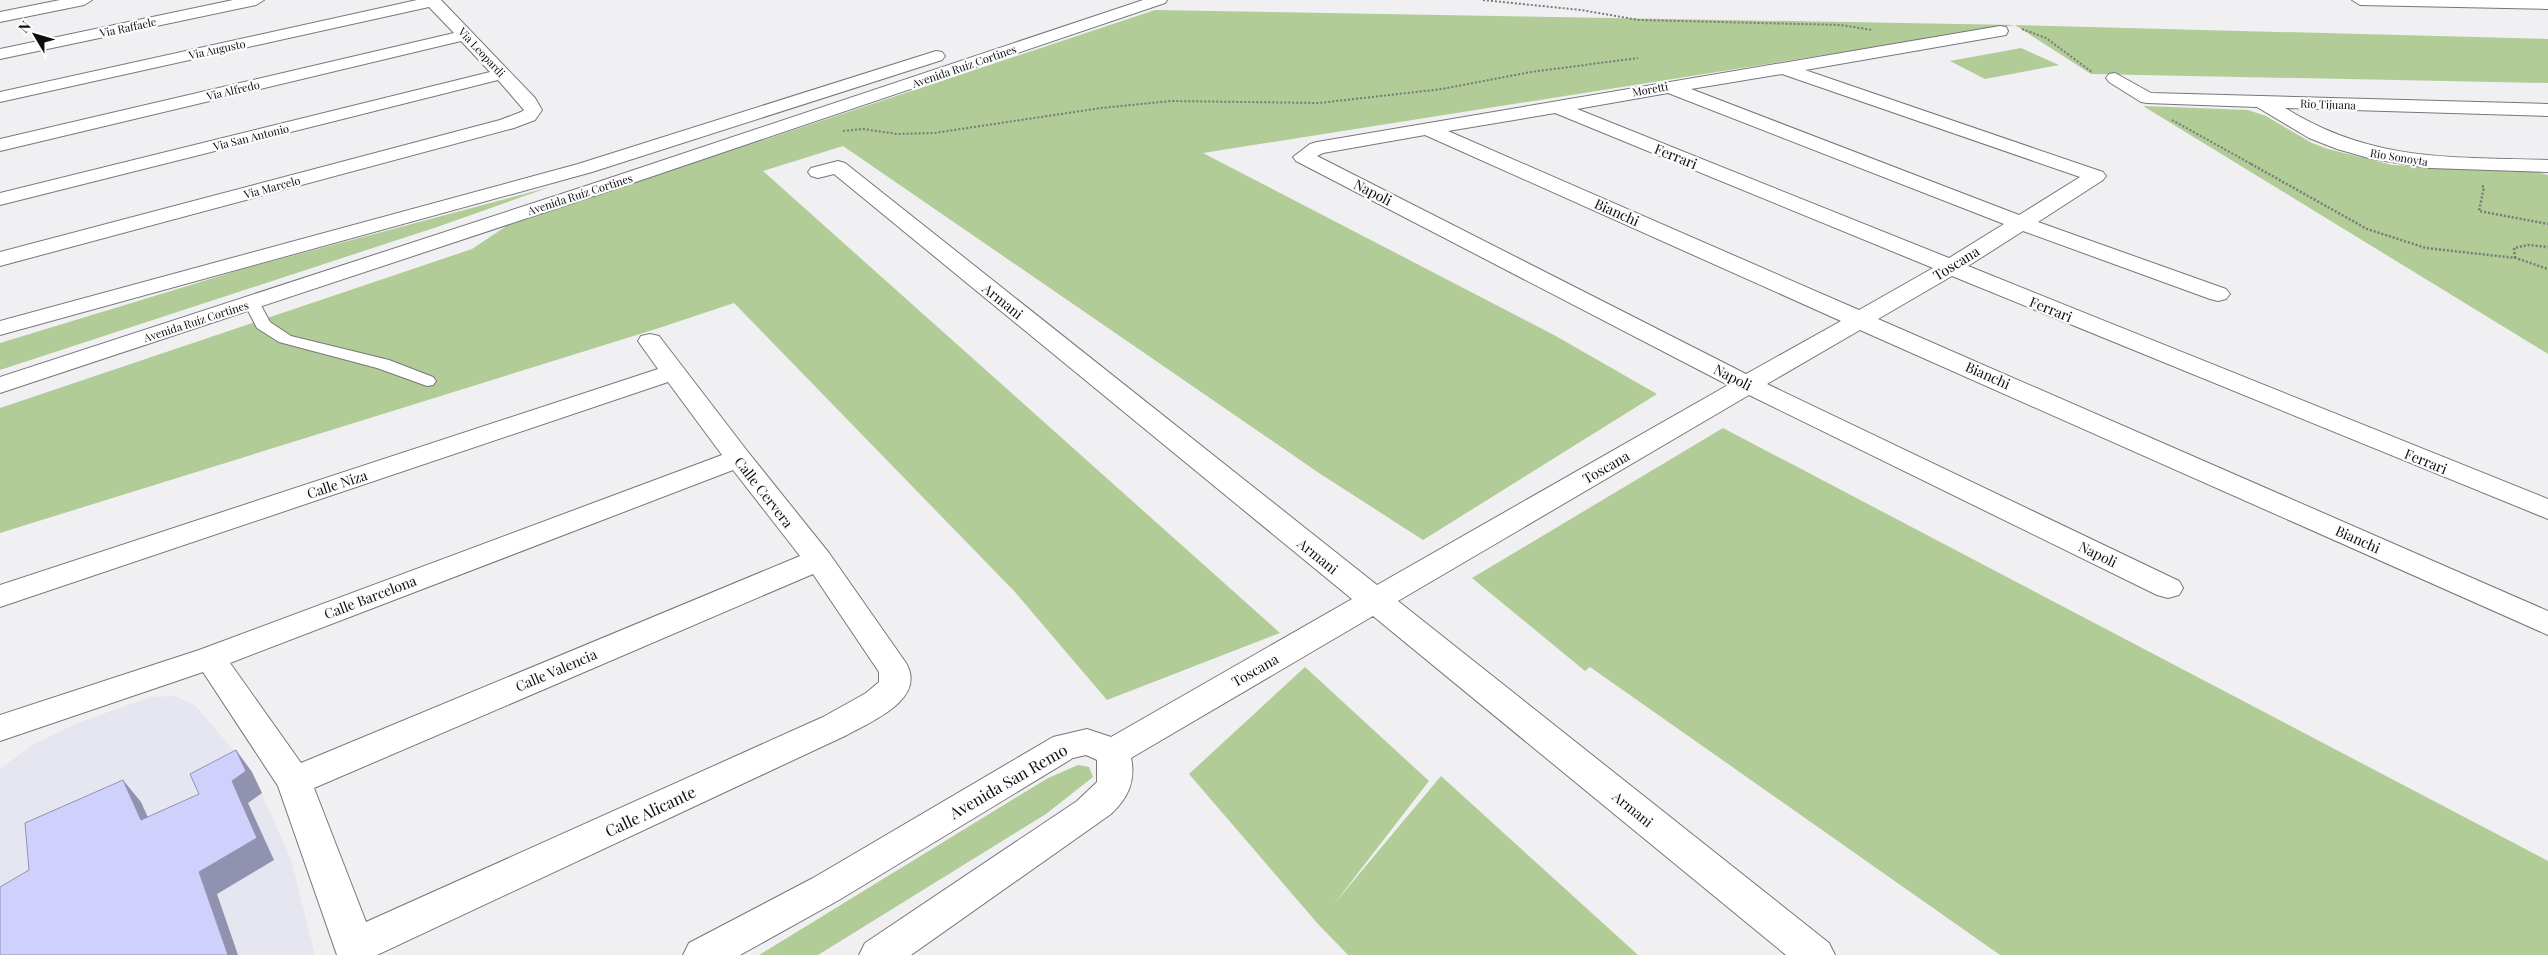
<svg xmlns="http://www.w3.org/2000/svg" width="2548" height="955" font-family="'Playfair Display',serif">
	<rect width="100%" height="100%" fill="#f0f0f2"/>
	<path fill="#e6e6f0" d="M174,696L195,705L252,772L291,859L315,955H0V769L32,745L80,722L151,697Z"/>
	<path fill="#b1cc96" d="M1155,10L2015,25L2548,39V83L2091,74L2015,25L1203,153L1554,335L1657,394L1423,540L1319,473L843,146L763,171L1280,633L1107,700L1015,592L734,303L656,329L0,533V408L472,249L508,225Z
		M2021,48L2059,65L1985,79L1950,61Z
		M2143,106L2248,110L2266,116L2312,143L2328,149L2392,165L2534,171L2548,175V354Z
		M550,187L437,227L0,370V343L243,269Z
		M1723,428L2548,861V955H2000L1590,667L1585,671L1472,578Z
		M1305,667L1429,781L1334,904L1441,776L1638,955H1348L1318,924L1189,774Z
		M1078,765L1089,767L1093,777L1046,814L818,955H759L1048,778Z"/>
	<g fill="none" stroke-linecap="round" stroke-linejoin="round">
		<g stroke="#77777a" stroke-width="2">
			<path id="service" d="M252,298L258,300L270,322L291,336L389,360L433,377L436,381L433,385L427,386L377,368L279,342L257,328L244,303Z"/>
		</g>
		<g stroke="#77777a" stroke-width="2">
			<path id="minor" d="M60,0H92L84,5L0,22V12Z
				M233,0H264L256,5L0,59V49Z
				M417,0H441L535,98L542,110L535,120L514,128L0,266V252L500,120L521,112L524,110L498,80L0,205V193L490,72L461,41L0,151V139L454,33L429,7L0,102V92Z
				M2000,26L2006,27L2008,31L2006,35L1805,70L2103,172L2106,176L2103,180L2038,222L2226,289L2230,294L2226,299L2218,301L2210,299L2023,231L1968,266L2548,499V519L1952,276L1878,319L2548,611V635L1860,330L1767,384L2179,581L2183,588L2179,595L2168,598L2157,595L1749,395L1398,601L1829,943L1835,955H1786L1373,616L1131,758C1136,781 1128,798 1111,814L911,955H859L865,943L1077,801L1097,782V760L1086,755L1073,758L839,900L740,955H683L689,943L813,878L1053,737L1087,729L1111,737L1352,599L834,174L818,178L811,176L808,172L811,168L838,161L845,163L1377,585L1728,385L1296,161L1293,157L1310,144L1317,142ZM1782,74L2080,177L2019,215L1691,89ZM1668,93L2004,224L1949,258L1577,109ZM1555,113L1933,268L1859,310L1448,131ZM1425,135L1841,321L1746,374L1317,156L1323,153Z
				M2115,73L2151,93L2548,104V116L2285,108C2372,162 2449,157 2548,160V172L2430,168L2372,159L2337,149L2309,138L2257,107L2147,103L2141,102L2109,82L2106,78L2109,74Z
				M650,334L659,336L748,452L829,553L906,663C927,699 872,721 847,735L377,955H337L278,786L203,672L0,741V715L199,650L722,455L668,382L0,607V585L658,369L638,341L641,336ZM733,470L800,556L301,763L230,663ZM813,574L879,672V682L866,693L823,717L366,922L314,788Z"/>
		</g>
		<g stroke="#77777a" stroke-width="2">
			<path id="secondary" d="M1143,0H1167L1165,3L612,190L0,393V377L598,182Z
				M936,51L942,52L945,56L942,60L592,172L0,335V321L578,164Z"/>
		</g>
		<g stroke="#77777a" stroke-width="2">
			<path id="motorway" d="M2352,0H2548V9L2360,5Z"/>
		</g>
		<path stroke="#79797a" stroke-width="2" stroke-dasharray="2 2" stroke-linecap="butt" d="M1483,0L1581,10L1639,20L1841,25L1872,30
			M2022,29L2046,38L2092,72
			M2172,120L2253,165
			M843,131L863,129L897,134L934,133L1101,108L1171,101L1319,103L1442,89L1531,72L1638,58"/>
		<path stroke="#79797a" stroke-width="2.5" stroke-dasharray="2 2" stroke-linecap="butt" d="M2251,164L2367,229L2426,248L2516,258L2548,269
			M2482,186L2484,187L2479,211L2548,224
			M2515,258L2514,248L2528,245L2548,247"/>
		<use href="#service" fill="#fff" fill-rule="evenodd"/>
		<use href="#minor" fill="#fff" fill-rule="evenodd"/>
		<use href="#secondary" fill="#fff" fill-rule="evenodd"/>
		<use href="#motorway" fill="#fff" fill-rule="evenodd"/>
	</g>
	<path fill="#9192b0" d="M236,750L252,772L262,793L248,803L274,860L217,894L238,955H228L199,872L232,781Z
		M123,780L141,802L159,842L141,820Z"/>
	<path fill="#cfd1fc" stroke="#9192b0" d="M236,750L246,771L232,781L257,838L199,872L228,955H0V887L29,870L25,823L123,780L141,820L199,794L190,774Z"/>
	<g text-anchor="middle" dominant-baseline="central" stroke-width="4.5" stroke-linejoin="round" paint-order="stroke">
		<g font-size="11" fill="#0d0d0e" stroke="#fdfdff">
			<text transform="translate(128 27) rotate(-12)">Via Raffaele</text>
			<text transform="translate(217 49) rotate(-12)">Via Augusto</text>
			<text transform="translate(482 52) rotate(47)">Via Leopardi</text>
			<text transform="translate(964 66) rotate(-19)">Avenida Ruíz Cortines</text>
			<text transform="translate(1650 89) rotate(-10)">Moretti</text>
			<text transform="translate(233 90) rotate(-13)">Via Alfredo</text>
			<text transform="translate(2328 104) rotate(2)">Rio Tijuana</text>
			<text transform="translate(251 137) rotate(-14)">Via San Antonio</text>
			<text transform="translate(2399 157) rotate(9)">Rio Sonoyta</text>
			<text transform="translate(272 187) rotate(-15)">Via Marcelo</text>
			<text transform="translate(580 194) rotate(-18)">Avenida Ruíz Cortines</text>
			<text transform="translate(196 321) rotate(-18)">Avenida Ruíz Cortines</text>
		</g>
		<g font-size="14" fill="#0d0d0e" stroke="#fdfdff">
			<text transform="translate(1676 156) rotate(22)">Ferrari</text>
			<text transform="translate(1373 192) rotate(27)">Napoli</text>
			<text transform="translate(1617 212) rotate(24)">Bianchi</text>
			<text transform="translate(1956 263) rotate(-32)">Toscana</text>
			<text transform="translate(1003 301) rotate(39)">Armani</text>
			<text transform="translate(2051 309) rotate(22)">Ferrari</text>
			<text transform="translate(1988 375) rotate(24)">Bianchi</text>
			<text transform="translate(1733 377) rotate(27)">Napoli</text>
			<text transform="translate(2426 461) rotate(22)">Ferrari</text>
			<text transform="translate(1606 467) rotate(-30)">Toscana</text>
			<text transform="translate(337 484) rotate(-18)">Calle Niza</text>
			<text transform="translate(764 492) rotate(52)">Calle Cervera</text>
			<text transform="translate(2358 539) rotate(24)">Bianchi</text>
			<text transform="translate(2098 554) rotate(26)">Napoli</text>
			<text transform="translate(1318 556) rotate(39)">Armani</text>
			<text transform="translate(370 597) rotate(-21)">Calle Barcelona</text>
			<text transform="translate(556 670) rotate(-23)">Calle Valencia</text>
			<text transform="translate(1255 670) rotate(-30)">Toscana</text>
			<text transform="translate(1633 809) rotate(39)">Armani</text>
		</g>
		<g font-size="16" fill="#0d0d0e" stroke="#fdfdff">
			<text transform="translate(1008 781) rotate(-30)">Avenida San Remo</text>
			<text transform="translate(650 811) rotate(-25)">Calle Alicante</text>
		</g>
	</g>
	<g transform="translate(35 35) rotate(308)" stroke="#fdfdff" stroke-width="4" paint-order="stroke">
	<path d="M0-4L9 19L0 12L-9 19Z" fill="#0d0d0e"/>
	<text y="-8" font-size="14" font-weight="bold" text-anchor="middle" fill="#0d0d0e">N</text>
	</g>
</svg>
